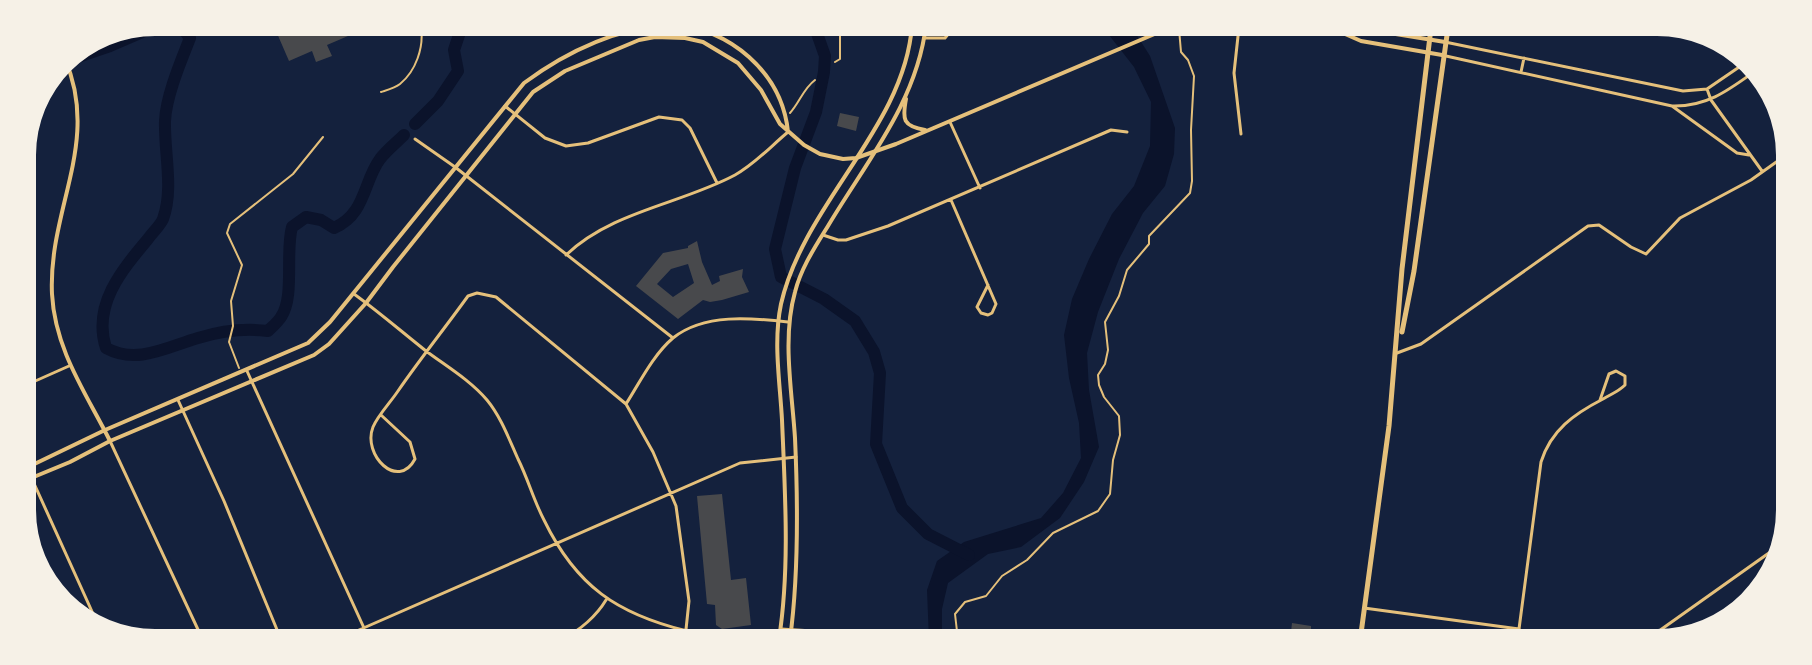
<svg xmlns="http://www.w3.org/2000/svg" width="1812" height="665" font-family="'Open Sans',sans-serif">
	<rect width="100%" height="100%" fill="#14213d"/>
	<path fill="#0b132b" d="M1102,26H1131L1150,56L1175,128L1174,154L1165,186L1143,213L1119,259L1098,312L1087,353L1089,390L1099,447L1084,482L1060,518L1021,547L988,554L948,583L942,609V640H929L927,590L937,561L964,542L1041,518L1063,493L1081,458L1079,423L1069,378L1064,335L1072,299L1089,259L1112,214L1134,186L1150,146L1151,102L1134,67Z"/>
	<g fill="none" stroke-linecap="round" stroke-linejoin="round">
		<path stroke="#0b132b" stroke-width="12" d="M814,25L825,56L824,72L816,112L795,168L775,249L781,277L824,299L855,321L874,352L880,373L876,444L902,508L928,534L969,555
			M63,62L110,46L161,24H179L190,38C181,61 166,96 165,121C164,152 174,189 163,219C160,226 152,233 148,239C122,270 92,305 106,348C137,365 167,347 198,338C221,331 245,328 268,331C272,327 278,322 281,317C295,297 285,252 292,227L306,217L321,220L334,228C366,214 363,182 380,159C387,150 396,143 404,135
			M415,124L438,101L458,71L454,50L463,23"/>
	</g>
	<path fill="#48494c" fill-rule="evenodd" d="M295,23H342L348,36L327,45L332,56L316,62L312,51L289,61L276,31Z
		M840,113L859,117L856,131L837,126Z
		M697,241L702,262L712,285L720,281L719,276L743,269L742,277L749,292L722,300L710,302L703,300L678,319L636,286L663,253L688,248V246ZM688,264L694,283L673,297L657,284L671,269Z
		M722,494L731,580L746,578L751,625L722,629L716,625L715,605L707,604L697,496Z
		M1292,623L1311,626V631L1331,634L1330,641H1290Z"/>
	<g fill="none" stroke-linecap="round" stroke-linejoin="round">
		<path stroke="#e5c07b" stroke-width="2" d="M827,25L840,35V59L835,62
			M381,92C387,90 395,88 400,84C416,71 424,47 421,28L431,23
			M790,113C800,102 803,89 815,80
			M239,368L229,342L233,326L231,301L242,265L227,233L230,224L293,174L323,137
			M958,640L955,614L965,602L986,596L1002,576L1027,560L1053,533L1098,511L1110,494L1113,460L1120,435L1119,416L1104,397L1099,385L1098,375L1105,364L1108,350L1105,322L1119,296L1127,270L1149,244V236L1190,193L1192,181L1191,130L1194,76L1188,60L1181,52L1179,29"/>
		<path stroke="#e5c07b" stroke-width="3" d="M1239,27L1234,73L1241,134
			M924,38H945L949,33L947,26
			M1445,42L1683,91L1707,89L1748,61
			M1446,56L1672,106C1708,107 1730,89 1758,69
			M1521,72L1524,58
			M1707,89L1711,100L1762,171
			M505,106L545,138L566,146L588,143L659,117L682,120L690,128L717,183
			M1672,106L1737,153L1749,155
			M950,122L980,188
			M415,139L455,167L673,338
			M951,200L996,304L992,313L988,315L981,313L977,307L988,285
			M823,235L838,240H846L888,226L1111,130L1127,132
			M566,255C612,211 681,204 735,175C755,164 770,147 788,132
			M354,294C379,312 402,332 426,351C446,366 470,380 487,400C501,417 509,439 518,459C528,479 534,501 544,520C576,586 617,614 687,631
			M1397,353L1421,344L1588,226L1599,225L1631,247L1646,254L1680,218L1751,180L1789,153
			M247,371L364,628
			M24,386L69,366
			M178,400L224,501L280,637
			M626,404C640,382 653,355 673,338C704,313 752,318 788,322
			M381,415L410,442L415,459C398,491 362,455 373,427C378,415 390,403 398,391C420,359 445,328 468,296L477,293L496,297L626,404L653,452L676,506L689,601L685,639
			M110,441L201,636
			M27,468L99,627
			M1364,608L1519,629
			M781,629L860,634L867,639
			M343,637L740,463L796,457
			M563,638C580,631 597,615 606,600
			M1529,642L1519,629L1541,462C1551,430 1574,414 1603,399C1611,394 1618,392 1625,385V376L1616,371L1609,374L1600,400
			M1642,643L1783,543"/>
		<path stroke="#e5c07b" stroke-width="4" d="M671,24C729,28 782,72 788,132
			M1325,27L1365,29L1445,42
			M1336,30L1361,41L1442,55
			M65,59C101,143 48,209 52,294C55,350 86,393 110,441
			M906,99C902,120 903,126 925,130
			M24,469L105,430L308,343L330,322L524,83C566,52 616,29 668,24
			M24,481L70,462L110,441L314,355L329,344L366,303L393,267L533,92L565,71L639,40L655,37L685,38L703,42L738,63L761,90L780,124L804,145L820,154L843,159L856,158L896,144L1171,27"/>
		<path stroke="#e5c07b" stroke-width="4" d="M779,639C790,568 785,492 782,420C780,382 773,342 781,304C804,203 905,127 912,25
			M790,639C799,573 798,504 795,438C792,391 782,338 795,292C801,268 815,247 828,226C866,162 917,102 926,25"/>
		<path stroke="#e5c07b" stroke-width="5" d="M1402,332L1414,271L1448,28
			M1360,641L1389,426L1402,269L1431,28"/>
	</g>
	<path d="M0 0H1812V665H0ZM155 36H1657A119 119 0 0 1 1776 155V510A119 119 0 0 1 1657 629H155A119 119 0 0 1 36 510V155A119 119 0 0 1 155 36Z" fill="#f6f1e7" fill-rule="evenodd"/>
</svg>
